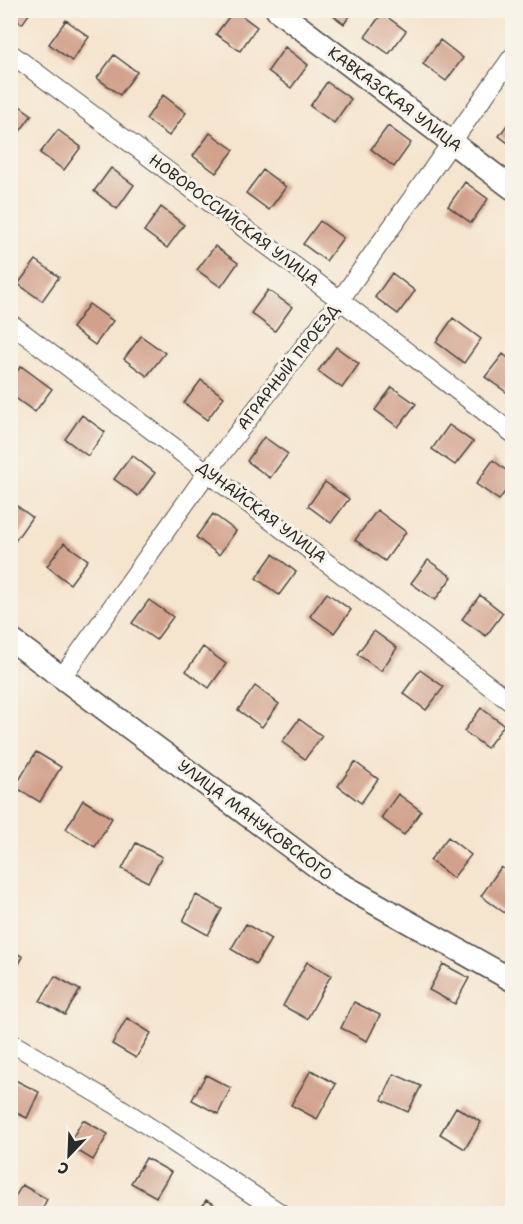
<svg xmlns="http://www.w3.org/2000/svg" width="523" height="1224" font-family="'Shantell Sans',sans-serif">
	<rect width="100%" height="100%" fill="#f7f3e8"/>
	<filter id="ink" filterUnits="userSpaceOnUse"><feTurbulence type="fractalNoise" baseFrequency=".0167" numOctaves="2"/><feDisplacementMap in="SourceGraphic" scale="12" xChannelSelector="R" yChannelSelector="G"/><feConvolveMatrix kernelMatrix="1 2 1 2 8 2 1 2 1" color-interpolation-filters="sRGB"/></filter>
	<filter id="wash" filterUnits="userSpaceOnUse"><feTurbulence type="fractalNoise" baseFrequency=".008" numOctaves="4" result="noise"/><feDisplacementMap in="SourceGraphic" scale="24" xChannelSelector="R" yChannelSelector="G"/><feGaussianBlur stdDeviation="1.35" result="paint"/><feColorMatrix in="noise" values="0 0 0 0 0 0 0 0 0 0 0 0 0 0 0 0 0 1.4 0 .05"/><feComposite in="paint" operator="in"/></filter>
	<g filter="url(#wash)">
		<rect width="100%" height="100%" fill="#f5e4ce"/>
		<g id="blocks">
			<path fill="#d2a18c" d="M10,10H32L22,24L10,15Z
				M234,10L257,27L240,51L216,34Z
				M326,10H354L344,24Z
				M382,13L406,31L389,54L365,37Z
				M66,20L89,37L72,61L49,44Z
				M440,40L463,58L446,81L423,64Z
				M285,47L308,65L291,88L268,71Z
				M114,55L137,72L120,95L97,78Z
				M327,82L351,99L334,123L310,106Z
				M163,95L186,113L169,136L146,119Z
				M10,99L32,115L15,138L10,135Z
				M512,118V146L499,136Z
				M388,126L411,143L394,167L371,149Z
				M58,130L81,147L64,170L40,153Z
				M210,133L234,150L216,173L193,156Z
				M111,168L134,185L117,209L94,191Z
				M263,170L286,187L269,210L246,193Z
				M465,182L488,199L471,223L448,206Z
				M161,207L184,225L167,248L144,231Z
				M320,221L343,238L326,261L303,244Z
				M215,246L238,263L221,287L197,270Z
				M36,260L59,277L42,301L18,284Z
				M392,273L415,291L398,314L375,297Z
				M268,290L292,307L275,331L251,313Z
				M89,304L113,321L95,345L72,328Z
				M453,318L481,339L464,363L436,342Z
				M141,336L165,353L147,376L124,359Z
				M336,347L359,364L342,388L318,371Z
				M503,354L512,361V389L509,394L485,377Z
				M21,366L52,389L35,412L10,394V381Z
				M201,380L224,397L207,420L184,403Z
				M392,387L416,404L398,427L375,410Z
				M82,415L105,432L88,456L65,439Z
				M449,425L473,442L455,465L432,449Z
				M264,437L288,454L270,478L247,461Z
				M132,455L155,473L138,496L114,479Z
				M493,460L512,475V482L499,500L476,484Z
				M325,482L349,499L331,523L308,506Z
				M10,501L32,517L15,541L10,537Z
				M377,510L406,532L385,561L355,540Z
				M213,514L236,531L219,555L196,537Z
				M64,543L88,560L70,584L47,566Z
				M273,554L296,572L279,595L256,578Z
				M428,560L452,577L435,600L411,583Z
				M327,593L351,610L334,633L310,616Z
				M480,595L503,613L486,636L462,619Z
				M149,600L173,617L156,640L132,623Z
				M374,631L397,648L381,671L357,654Z
				M203,647L226,664L209,688L186,671Z
				M420,670L444,687L426,710L403,693Z
				M255,686L279,704L262,727L238,710Z
				M481,708L504,725L487,748L464,731Z
				M299,719L322,736L305,759L282,742Z
				M36,752L61,767L40,802L15,787Z
				M355,762L378,779L361,803L338,786Z
				M398,794L421,811L404,835L381,818Z
				M83,800L112,818L95,847L66,829Z
				M448,837L471,855L453,878L430,860Z
				M136,843L162,857L148,882L122,869Z
				M501,867L512,875V912L509,916L481,896Z
				M196,895L222,909L208,935L183,921Z
				M246,924L271,939L256,964L231,949Z
				M10,949L23,957L10,979Z
				M307,962L331,975L307,1019L283,1006Z
				M443,964L469,978L455,1004L429,990Z
				M55,976L80,990L65,1015L40,1001Z
				M354,1002L380,1015L367,1041L341,1028Z
				M127,1018L151,1033L136,1058L112,1044Z
				M311,1070L336,1084L317,1119L291,1105Z
				M394,1074L421,1086L408,1112L382,1100Z
				M206,1075L231,1088L218,1114L192,1100Z
				M13,1079L39,1092L27,1118L10,1110Z
				M456,1107L481,1122L465,1149L440,1134Z
				M83,1120L108,1134L93,1160L68,1145Z
				M146,1158L171,1172L156,1197L131,1183Z
				M22,1185L47,1199L40,1214L10,1212V1206Z
				M206,1200L230,1214H198Z"/>
		</g>
	</g>
	<g filter="url(#ink)">
		<use href="#blocks" fill-opacity="0" stroke="#494743" stroke-width="1.5"/>
		<g fill="none" stroke-linecap="round" stroke-linejoin="round">
			<g stroke="#494743" stroke-width="20">
				<path id="minor" d="M10,53L340,300L512,433
					M10,323L512,703
					M62,677L209,470L340,300L512,57
					M10,1042L116,1105L282,1214"/>
			</g>
			<g stroke="#494743" stroke-width="25">
				<path id="tertiary" d="M277,10L512,188
					M10,639L339,883L512,980"/>
			</g>
			<use href="#minor" stroke="#fff" stroke-width="18"/>
			<use href="#tertiary" stroke="#fff" stroke-width="22"/>
		</g>
	</g>
	<g text-anchor="middle" dominant-baseline="central" stroke-width="6" stroke-linejoin="round" paint-order="stroke">
		<g font-size="16" fill="#2b2b2b" stroke="#f7f3e8">
			<text transform="translate(395 99) rotate(37)">КАВКАЗСКАЯ УЛИЦА</text>
			<text transform="translate(234 220) rotate(37)">НОВОРОССИЙСКАЯ УЛИЦА</text>
			<text transform="translate(288 367) rotate(-52)">АГРАРНЫЙ ПРОЕЗД</text>
			<text transform="translate(262 512) rotate(37)">ДУНАЙСКАЯ УЛИЦА</text>
			<text transform="translate(255 820) rotate(37)">УЛИЦА МАНУКОВСКОГО</text>
		</g>
	</g>
	<rect width="523" height="1224" fill="none" stroke="#f7f3e8" stroke-width="36"/>
	<g transform="translate(69 1155) rotate(203)" stroke="#f7f3e8" stroke-width="4.5" paint-order="stroke">
	<path d="M0-4.5L10 22L0 15L-10 22Z" fill="#2b2b2b"/>
	<text y="-9" font-size="16" font-weight="bold" text-anchor="middle" fill="#2b2b2b">С</text>
	</g>
</svg>
